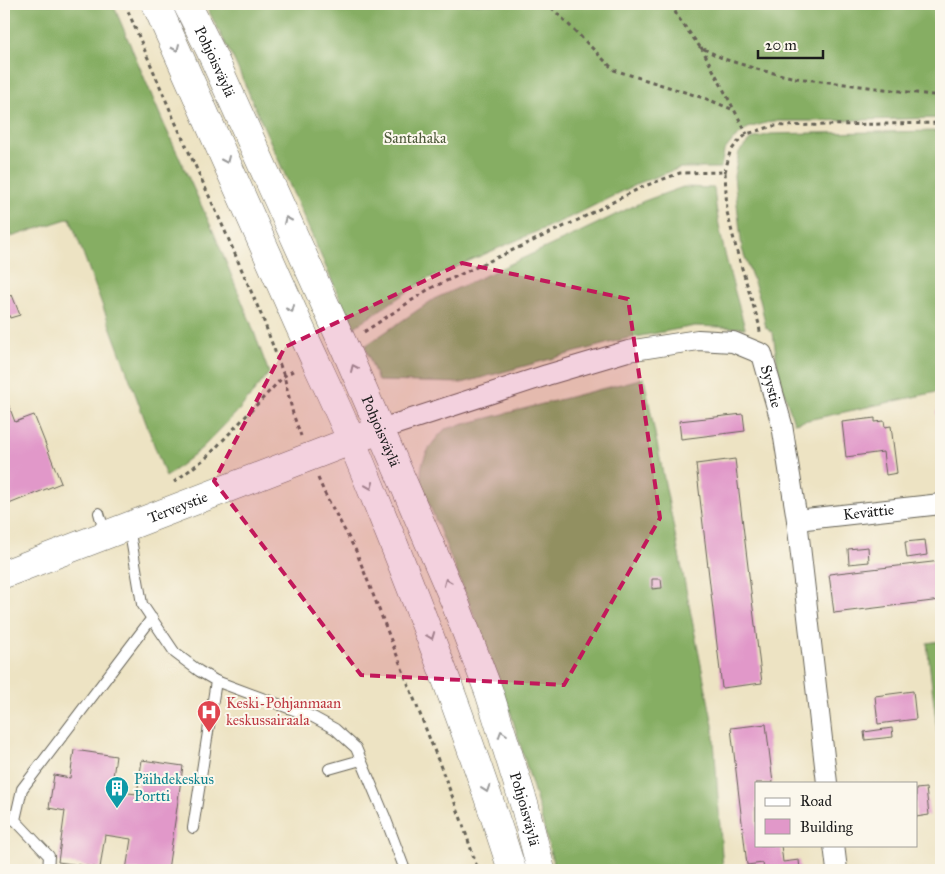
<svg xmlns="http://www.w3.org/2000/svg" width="945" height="874" font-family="'IM FELL Great Primer',serif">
	<rect width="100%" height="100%" fill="#fbf7ec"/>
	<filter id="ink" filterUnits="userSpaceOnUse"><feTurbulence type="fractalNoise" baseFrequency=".02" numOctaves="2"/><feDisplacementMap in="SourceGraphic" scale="10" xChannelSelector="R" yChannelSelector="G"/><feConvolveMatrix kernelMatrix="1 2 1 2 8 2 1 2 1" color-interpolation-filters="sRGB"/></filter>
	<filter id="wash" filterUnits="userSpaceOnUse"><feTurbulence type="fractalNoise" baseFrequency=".0096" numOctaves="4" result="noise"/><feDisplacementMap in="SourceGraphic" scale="20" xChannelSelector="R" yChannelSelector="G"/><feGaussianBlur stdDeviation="1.12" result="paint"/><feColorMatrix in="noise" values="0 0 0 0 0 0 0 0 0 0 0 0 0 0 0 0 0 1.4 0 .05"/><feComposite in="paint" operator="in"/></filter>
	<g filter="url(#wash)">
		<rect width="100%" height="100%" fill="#ede3c3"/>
		<path fill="#86ae64" stroke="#516540" d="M4,4H113L163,122L214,233L250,321L269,373L239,410L202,448L166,477L70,218L11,237L4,197Z
			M205,4H941V118L814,121H773L748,128L733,140L724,151L721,168H680L639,183L575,215L425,280L353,328L235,62Z
			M941,131V391L794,423L779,375L773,333L766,328L760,299L742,249L734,176L739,152L751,139L771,134L814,133Z
			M683,187L714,188C718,236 732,281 745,328L695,326L624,339L462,383L378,381L365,346L434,299L580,232L644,201Z
			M644,378L713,725L723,870H555L536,798L509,707L474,615L423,489C423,484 421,479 421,474C421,456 434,440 445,429Z
			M941,641V765L927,643Z"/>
		<g id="blocks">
			<path fill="#e198c9" d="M12,295L20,315L10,318L4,303V298Z
				M4,393L15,422L34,415L61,483L4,506Z
				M936,411H941V439H940Z
				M743,414L745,431L681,439L679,421Z
				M875,418V422L884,421L885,427L891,426L897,473L886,475L883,452L846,457L842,422Z
				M735,459L762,683L722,688L696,464Z
				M925,540L927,555L907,558L905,542Z
				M868,547L869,562L849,564L848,549Z
				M941,561V600L834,613L829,574Z
				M652,579H661L662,588L652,589Z
				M913,691L916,719L878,724L875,696Z
				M766,724L773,783H756V845H781L783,862L799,860L800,870H764L763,863L747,865L731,728Z
				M892,728L893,737L865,740L864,732Z
				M74,750L116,756L111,791L137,794L142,760L183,766L168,870H126L131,839L105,835L100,868L58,862L65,811L49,808L54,775L70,778Z
				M926,788L929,815L916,817V789Z"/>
		</g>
	</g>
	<g filter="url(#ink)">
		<use href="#blocks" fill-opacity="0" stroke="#656256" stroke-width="1"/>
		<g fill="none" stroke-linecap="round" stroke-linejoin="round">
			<g stroke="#656256" stroke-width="12">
				<path id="lane" d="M99,513L105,534
					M129,527L142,604L175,653L199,671L216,681L313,717L335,729L356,748L385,817L405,870
					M329,769L361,760
					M4,818L15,820L49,856L48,870
					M15,820L22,789L152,618
					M193,828L216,681"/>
			</g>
			<g stroke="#656256" stroke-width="22">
				<g id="street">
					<path id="s1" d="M381,429L547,375L628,351L698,340L733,342L762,354L782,425L797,520L827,783"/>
					<path id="s2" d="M797,520L941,504"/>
					<path d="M834,845L837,870"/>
				</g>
			</g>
			<g stroke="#656256" stroke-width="29">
				<g id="secondary">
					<path d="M156,4C202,107 248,210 294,314C313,357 334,399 352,442C411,583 466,725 512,870"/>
					<path id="s3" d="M187,4L210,50L344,346L454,600L489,692L525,807L541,870"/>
					<path id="s4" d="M4,574L369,434"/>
				</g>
			</g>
			<path stroke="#656256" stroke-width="3" stroke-dasharray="4 4" stroke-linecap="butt" d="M125,4L173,117L225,231L263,319L284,376L293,414L301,436
				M544,4L552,8L614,70L707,99L734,110
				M672,4L677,16L700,47L724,59L760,70L796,78L941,96
				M701,47L747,134
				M725,172L730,152L737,143L747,134L773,126L941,123
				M364,332L429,289L578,220L642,187L680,173L725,172L727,212L737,252L759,324L760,332
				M318,478L325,494L356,551L460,816L478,870
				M174,482L207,457L284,376L293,371"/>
			<use href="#lane" stroke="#fff" stroke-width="10"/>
			<use href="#street" stroke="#fff" stroke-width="20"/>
			<use href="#secondary" stroke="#fff" stroke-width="28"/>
		</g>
		<defs><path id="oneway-chevron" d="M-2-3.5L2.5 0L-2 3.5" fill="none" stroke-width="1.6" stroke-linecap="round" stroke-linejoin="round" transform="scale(1.25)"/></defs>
		<g stroke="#999">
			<use href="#oneway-chevron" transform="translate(176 48) rotate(66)"/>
			<use href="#oneway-chevron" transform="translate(226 160) rotate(66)"/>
			<use href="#oneway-chevron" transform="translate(287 220) rotate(-114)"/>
			<use href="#oneway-chevron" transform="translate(291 309) rotate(66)"/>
			<use href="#oneway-chevron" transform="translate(354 368) rotate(-114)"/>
			<use href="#oneway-chevron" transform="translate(370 486) rotate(68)"/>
			<use href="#oneway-chevron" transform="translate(447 582) rotate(-113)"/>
			<use href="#oneway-chevron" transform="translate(431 636) rotate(69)"/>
			<use href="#oneway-chevron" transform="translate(502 734) rotate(-108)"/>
			<use href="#oneway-chevron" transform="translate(486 789) rotate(71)"/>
		</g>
	</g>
	<path fill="#c2185b" fill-opacity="0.2" stroke="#c2185b" stroke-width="4" stroke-dasharray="10 6" stroke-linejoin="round" d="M462,263L628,299L660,518L564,685L361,675L214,481L285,347Z"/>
	<defs>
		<g id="hospital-pin" transform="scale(1.25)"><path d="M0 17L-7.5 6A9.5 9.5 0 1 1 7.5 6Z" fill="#e0444e" stroke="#fbf7ec"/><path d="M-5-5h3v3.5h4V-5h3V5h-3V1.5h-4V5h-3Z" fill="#fff"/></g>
		<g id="building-pin" transform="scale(1.25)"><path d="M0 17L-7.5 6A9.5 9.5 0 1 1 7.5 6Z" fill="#0f9aa8" stroke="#fbf7ec"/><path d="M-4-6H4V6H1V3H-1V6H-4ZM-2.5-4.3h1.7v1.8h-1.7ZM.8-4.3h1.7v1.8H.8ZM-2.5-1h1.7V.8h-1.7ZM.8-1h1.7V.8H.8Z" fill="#fff"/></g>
	</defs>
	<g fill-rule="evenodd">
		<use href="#hospital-pin" x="209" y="712"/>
		<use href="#building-pin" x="117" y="788"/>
	</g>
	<g text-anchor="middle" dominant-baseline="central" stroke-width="4" stroke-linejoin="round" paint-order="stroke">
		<g font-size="15" fill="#1c1c1c" stroke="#fbf7ec">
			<text stroke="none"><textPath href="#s3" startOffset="64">Pohjoisväylä</textPath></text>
			<text stroke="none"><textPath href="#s1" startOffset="430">Syystie</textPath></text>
			<text stroke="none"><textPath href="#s3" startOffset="469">Pohjoisväylä</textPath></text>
			<text stroke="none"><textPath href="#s4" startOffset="186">Terveystie</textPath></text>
			<text stroke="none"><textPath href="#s2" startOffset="72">Kevättie</textPath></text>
			<text stroke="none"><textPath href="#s3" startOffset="874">Pohjoisväylä</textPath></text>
		</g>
		<g font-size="15" fill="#4d593a" stroke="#fbf7ec">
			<text x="415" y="138">Santahaka</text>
		</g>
		<g font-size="15" fill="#be3a42" stroke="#fbf7ec" text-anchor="start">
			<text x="226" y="703">Keski-Pohjanmaan<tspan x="226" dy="17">keskussairaala</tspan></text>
		</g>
		<g font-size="15" fill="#0d838f" stroke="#fbf7ec" text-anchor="start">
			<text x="134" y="779">Päihdekeskus<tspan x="134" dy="17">Portti</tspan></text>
		</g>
	</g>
	<rect width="945" height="874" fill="none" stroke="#fbf7ec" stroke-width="20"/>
	<rect x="755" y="782" width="162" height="65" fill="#fbf7ec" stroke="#a29f99"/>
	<rect x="765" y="798" width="25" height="8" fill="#ffffff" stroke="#a29f99"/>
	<text x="800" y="806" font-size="15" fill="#1c1c1c">Road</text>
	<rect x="765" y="819" width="25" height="15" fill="#e198c9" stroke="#a29f99"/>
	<text x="800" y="832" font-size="15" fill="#1c1c1c">Building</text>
	<path d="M758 50v8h65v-8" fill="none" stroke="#1c1c1c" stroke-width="2.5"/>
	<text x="765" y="50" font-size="15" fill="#1c1c1c" stroke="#fbf7ec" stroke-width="4" paint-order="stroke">20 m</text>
</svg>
